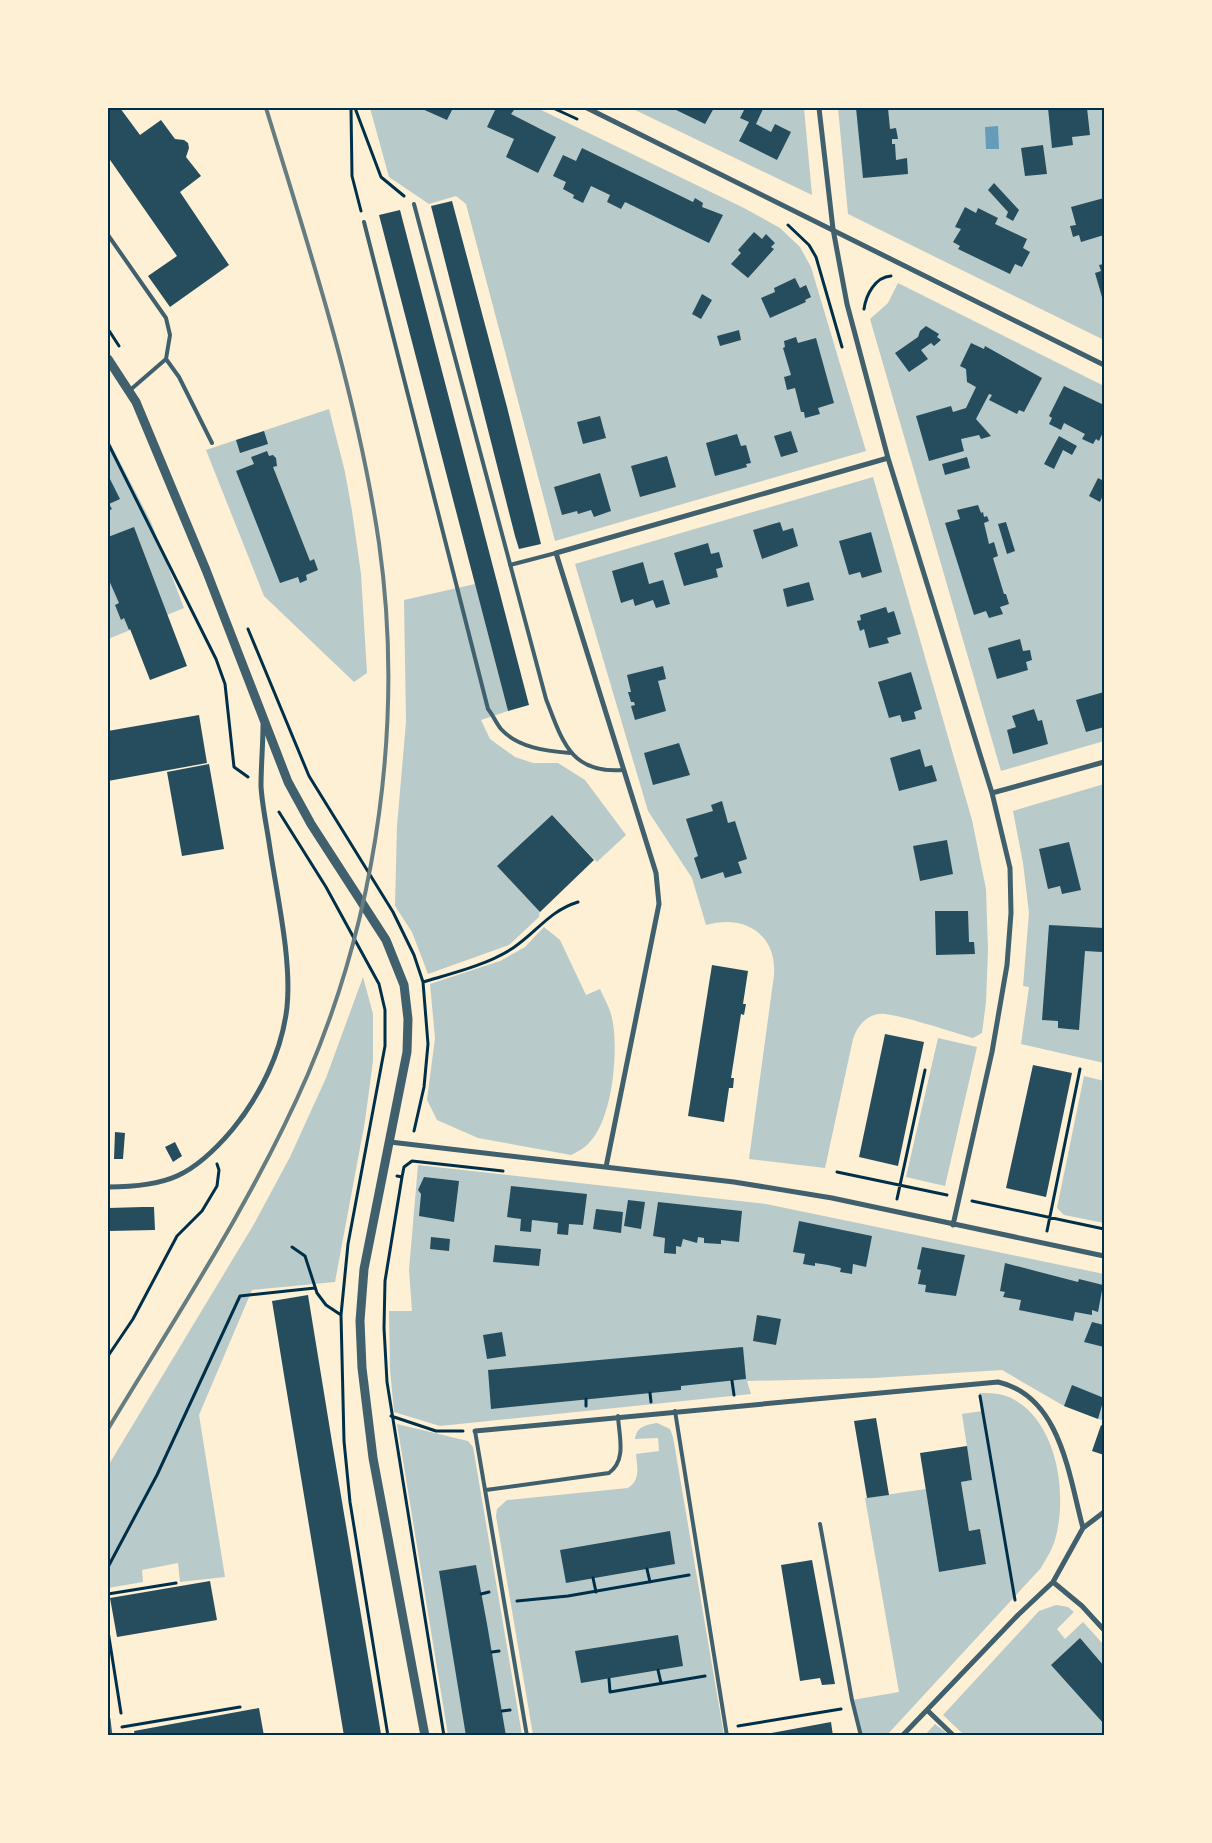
<svg xmlns="http://www.w3.org/2000/svg" width="1212" height="1843" font-family="'PT Sans',sans-serif">
	<rect width="100%" height="100%" fill="#fdf0d5"/>
	<path fill="#b9caca" d="M370,108H537L744,208L780,228L800,247L811,267L866,451L555,541L466,204L456,196L429,204L389,177Z
		M631,108H804L812,195Z
		M838,108H1103L1104,340L848,214Z
		M898,283L1104,386V741L1001,771L870,319L888,303Z
		M329,409L345,472L352,511L361,574L367,673L354,682L264,596L206,450Z
		M108,439L151,522L184,608L108,639Z
		M873,477L972,820L986,889L988,950L986,1002L982,1033L973,1038C955,1033 893,1012 879,1014C865,1016 857,1027 853,1039L825,1168L749,1159L774,975C777,933 743,914 706,925L692,878L648,811L575,564Z
		M475,584L508,711L481,720L490,739L515,757L533,763H558L585,780L626,835L597,862L552,816L539,917L509,945L428,974L412,932L395,906L397,826L406,722L404,600Z
		M1104,784V1063L1021,1044L1029,987L1023,986L1029,913L1023,863L1013,811Z
		M544,927L560,940L586,995L600,989C604,998 610,1008 612,1018C619,1049 613,1121 588,1144C583,1149 577,1152 571,1155L478,1138L437,1120L427,1100L435,1038L430,984L500,961L525,947Z
		M363,977L373,1014V1061L365,1121L335,1282L252,1290L199,1415L225,1577L180,1582L178,1563L142,1570L143,1582L108,1588V1466L254,1224L290,1157L326,1078Z
		M938,1038L977,1047L945,1186L906,1177Z
		M1084,1076L1104,1081V1223L1064,1215L1057,1208Z
		M418,1165L766,1204L1104,1274V1421L1064,1406L1002,1370L874,1378L747,1381L751,1394L440,1426L394,1412L390,1369L389,1311H412L409,1270Z
		M979,1393C990,1393 999,1393 1009,1397C1058,1419 1068,1495 1055,1540C1052,1550 1046,1559 1041,1568L887,1735H861L852,1700L899,1692L865,1498L926,1489L939,1572L986,1564L980,1530L969,1531L961,1482L972,1480L962,1414L982,1411Z
		M657,1423L670,1429L673,1437L724,1735H533L496,1516L497,1509L507,1500L628,1488C641,1480 637,1466 636,1454L659,1451L658,1438L635,1439C637,1426 646,1425 657,1423Z
		M397,1424L468,1441L473,1447L522,1735H448Z
		M1056,1605L1068,1607L1074,1612L1057,1629L1065,1639L1083,1622L1104,1645V1735H964L943,1715L1039,1611Z
		M935,1724L949,1735H925Z"/>
	<path fill="#669bbc" d="M998,126L999,149H986L985,127Z"/>
	<path fill="#264d5e" d="M108,108H120L140,135L161,120L175,139L184,140L188,143L189,148L186,157L201,176L180,192L229,265L170,307L148,276L177,256L108,157Z
		M420,108H453L447,120Z
		M496,108H509L514,110L511,114L556,137L538,173L506,157L514,139L487,127Z
		M672,108H714L705,124Z
		M745,108L763,109L756,124L771,132L775,124L791,132L777,160L739,141L749,122L740,118Z
		M856,108H888L890,129L896,128L898,139H892V144H895L896,160L907,158L908,174L863,178Z
		M1048,108H1087L1090,135L1072,137L1073,145L1052,148Z
		M1043,145L1047,174L1025,176L1021,148Z
		M582,148L693,202L695,198L703,203L702,207L723,215L709,243L625,202L621,209L607,202L610,195L591,186L583,203L573,198L574,195L563,189L566,182L553,176L563,155L576,161Z
		M994,183L1019,210L1013,221L1006,217L1008,212L988,190Z
		M1104,198V235L1081,242L1079,235L1073,237L1070,226L1076,225L1071,207Z
		M452,201L507,407L541,544L519,549L515,536L431,206Z
		M965,207L976,213L978,208L998,218L995,224L1027,239L1023,248L1030,252L1022,267L1015,264L1010,274L958,249L960,246L953,242L961,229L955,227Z
		M400,210L529,705L508,711L379,215Z
		M754,232L762,239L766,234L775,243L771,247L774,249L748,278L731,264L741,253L738,250Z
		M1104,264V304L1095,273L1101,271L1099,265Z
		M795,278L800,288L806,285L811,297L805,300L806,302L770,318L761,298L775,292L774,288Z
		M702,294L712,300L701,319L692,314Z
		M926,326L939,334L937,337L941,340L934,346L931,343L921,350L928,359L909,372L895,353L918,337L920,331Z
		M739,330L741,340L720,346L717,336Z
		M796,337L798,343L816,338L834,403L818,408L820,414L805,418L804,412H801L795,388L787,390L784,377L791,375L783,348L785,347L784,341Z
		M971,343L984,349L985,346L1042,378L1024,412L1019,410L1017,414L989,400L992,395L989,394L976,419L991,436L981,439L979,435L961,439L964,451L929,461L916,416L951,406L953,412L966,408L976,387L967,382L966,369L960,366Z
		M1064,386L1104,405V430L1099,441L1096,439L1093,444L1082,439L1085,434L1064,423L1061,430L1049,424L1052,418L1049,416Z
		M600,416L606,438L583,444L577,422Z
		M264,431L268,444L240,453L236,440Z
		M791,431L798,452L781,457L774,436Z
		M737,434L741,446L746,445L751,463L746,464L747,467L715,476L706,443Z
		M1059,436L1077,446L1072,455L1063,450L1054,469L1044,464Z
		M267,451L269,456L273,455L276,458L277,466L273,467L310,561L314,559L318,570L306,575L307,580L300,583L298,577L280,583L236,471L254,464L251,457Z
		M667,456L676,487L640,497L631,466Z
		M967,457L970,468L945,475L942,464Z
		M600,473L611,511L594,517L591,510L578,514L577,511L562,515L554,487Z
		M108,475L120,499L109,504L112,509L108,511Z
		M1098,478L1104,481V493L1100,502L1089,496Z
		M978,505L981,513L983,512L984,517L987,516L989,521L984,523L989,544L994,542L998,556L993,558L1004,594H1006L1009,604L1000,607L1003,614L989,618L986,611L974,615L945,523L960,519L957,510Z
		M780,522L783,531L793,528L798,546L762,559L753,530Z
		M1006,522L1015,551L1007,554L998,524Z
		M134,527L187,666L150,680L130,629L129,630L124,618L121,620L115,605L119,603L108,578V537Z
		M871,532L882,572L862,578L860,572L849,575L839,541Z
		M708,543L711,554L719,552L723,567L716,569L718,577L684,586L674,553Z
		M643,562L649,584L663,580L670,604L656,608L653,600L635,606L633,599L621,603L612,571Z
		M809,582L814,600L787,607L783,589Z
		M886,607L888,613L894,611L901,634L887,638L889,643L869,648L864,629L860,631L857,621L861,620L860,615Z
		M1020,639L1023,651L1030,650L1032,660L1026,662L1028,670L997,679L988,648Z
		M663,666L666,679L658,681L666,711L635,720L631,706L635,705L634,702H631L628,692H631L627,675Z
		M911,672L922,709L914,712L916,719L902,722L900,715L889,718L878,682Z
		M1104,692V727L1086,732L1076,700Z
		M1034,709L1038,721L1042,720L1048,744L1013,754L1007,730L1016,727L1012,716Z
		M199,715L207,763L108,781V731Z
		M679,743L690,775L653,785L644,753Z
		M920,749L925,767L932,765L937,781L899,791L890,758Z
		M209,764L224,849L182,856L167,772Z
		M722,801L728,823L735,821L747,859L738,862L742,873L725,878L723,872L701,879L694,858L698,856L686,819L713,811L711,805Z
		M552,815L594,860L540,912L497,866Z
		M947,840L953,874L920,881L913,846Z
		M1069,842L1081,890L1062,894L1060,886L1048,889L1039,849Z
		M935,911H968L969,942H974L975,954L936,955Z
		M1049,925L1104,928L1102,952L1085,951L1079,1030L1058,1028V1021L1042,1020Z
		M712,965L748,971L743,1004H746L744,1015L741,1014L731,1078H734L733,1088H729L724,1122L688,1116Z
		M885,1034L924,1042L898,1166L859,1157Z
		M1033,1065L1072,1073L1046,1197L1006,1188Z
		M115,1132L125,1133L123,1159H114Z
		M175,1142L182,1156L173,1162L165,1147Z
		M424,1177L459,1181L454,1222L419,1216L421,1194L418,1190Z
		M511,1186L587,1194L583,1225L569,1224L568,1235L557,1234L558,1223L532,1220L531,1232L520,1231L521,1219L507,1217Z
		M628,1200L645,1202L641,1229L624,1226Z
		M658,1202L742,1211L739,1242L721,1240V1244L704,1243V1238L698,1237L697,1243L683,1239L681,1247L676,1246V1254L664,1253L665,1238L653,1236Z
		M143,1207H154L155,1230L108,1231V1208Z
		M596,1209L623,1212L621,1233L593,1229Z
		M799,1221L872,1236L866,1267L853,1264L852,1274L840,1272L841,1268L828,1265L815,1263V1266L803,1264L805,1254L793,1252Z
		M431,1237L450,1239L449,1251L430,1249Z
		M495,1245L541,1249L539,1266L493,1262Z
		M922,1247L965,1255L956,1296L925,1292L926,1285L918,1284L921,1270L917,1269Z
		M1005,1263L1078,1282L1079,1279L1103,1285L1098,1312L1092,1310V1315L1075,1312L1073,1321L1019,1310L1021,1300L1003,1297L1005,1292L1000,1291Z
		M308,1295L332,1442L381,1734L344,1736L284,1375L272,1301Z
		M757,1315L781,1319L776,1345L753,1341Z
		M1092,1322L1104,1325V1347L1084,1342Z
		M502,1332L506,1356L487,1359L483,1335Z
		M743,1347L746,1379L681,1386V1390L491,1409L488,1370Z
		M1072,1385L1104,1398L1098,1419L1064,1406Z
		M876,1418L889,1495L867,1498L854,1421Z
		M1101,1425L1104,1427V1455L1092,1451Z
		M967,1446L972,1480L961,1482L969,1531L980,1529L986,1564L939,1572L920,1453Z
		M670,1531L675,1564L566,1583L560,1550Z
		M812,1560L835,1684L822,1685L820,1678L800,1681L781,1565Z
		M476,1565L487,1624L506,1736H466L439,1571Z
		M210,1581L217,1620L117,1637L110,1598Z
		M678,1635L683,1666L581,1683L575,1651Z
		M1080,1638L1104,1666V1724L1051,1665Z
		M259,1708L264,1736H135L134,1731Z
		M831,1722L833,1736H761V1735Z"/>
	<g fill="none" stroke-linecap="round" stroke-linejoin="round">
		<path stroke="#003049" stroke-width="3" d="M351,108L352,176L361,211
			M355,108L381,177L404,196
			M553,108L577,119
			M788,225L809,245L816,257L842,347
			M864,309C866,295 875,277 891,276
			M108,329L119,346
			M108,443L216,659L225,684L234,767L248,777
			M248,629L309,776L393,912L414,955L423,982L428,1044L424,1087L414,1131
			M279,812L326,887L379,984L385,1010V1046L348,1244L341,1315L344,1441L350,1502L388,1736
			M423,982C453,973 487,965 513,948C537,932 549,911 578,902
			M837,1172L947,1195
			M397,1176L402,1177L404,1167L412,1161L503,1171
			M402,1177L385,1281L384,1328L387,1382L444,1736
			M897,1199L925,1070
			M972,1201L1104,1229
			M1047,1231L1080,1069
			M292,1247L305,1256L317,1293L326,1305L341,1315
			M108,1356L133,1319L177,1236L202,1211L217,1186L219,1170L217,1164
			M732,1381L734,1395
			M650,1393L651,1402
			M980,1396L1015,1600
			M586,1399V1406
			M391,1416L436,1431H463
			M108,1567L157,1475L240,1296L315,1288
			M647,1569L650,1582
			M593,1578L596,1592
			M108,1594L176,1583
			M481,1594L489,1592
			M517,1601L568,1596L689,1575
			M108,1631L121,1713
			M492,1652L499,1651
			M658,1670L661,1683
			M609,1679L610,1692L705,1676
			M502,1711L510,1710
			M738,1726L841,1709
			M122,1727L240,1707"/>
		<path stroke="#3f606c" stroke-width="4" d="M414,204L546,699C562,740 570,774 623,770
			M364,222L488,709C493,715 496,723 501,729C518,748 547,751 570,753
			M108,235L166,318L170,335L166,359L129,391
			M166,359L179,377L212,443
			M510,565L556,553
			M675,1411L727,1736
			M475,1431L527,1736
			M486,1490L609,1473C627,1460 619,1436 618,1416
			M820,1524L852,1700L861,1736"/>
		<path stroke="#3f606c" stroke-width="5" d="M587,108L1104,365
			M819,108L833,229L847,304L888,458L992,793L1010,868L1011,913L1007,965L992,1052L953,1225
			M992,793L1104,762
			M390,1142L734,1182L832,1198L1104,1256
			M606,1167L659,904L656,873L556,553L888,458
			M108,1187C167,1187 193,1176 232,1130C260,1096 282,1052 287,1007C292,959 276,891 269,842C266,823 262,804 261,786C261,766 263,745 263,725
			M475,1431L998,1382C1061,1396 1069,1477 1083,1528
			M1053,1582L1082,1606L1104,1630
			M927,1710L954,1736
			M108,1719L110,1736
			M902,1736L1018,1615L1053,1582L1083,1528L1104,1512"/>
		<path stroke="#3f606c" stroke-width="9" d="M108,359L136,402L206,570L288,782L311,824L386,940L404,985L408,1019L407,1052L364,1269L360,1321L362,1368L373,1458L425,1736"/>
		<path stroke="#657d81" stroke-width="4" d="M108,1429C178,1313 254,1199 308,1074C378,910 404,719 379,543C357,394 310,251 266,108"/>
	</g>
	<rect width="1212" height="1843" fill="none" stroke="#fdf0d5" stroke-width="218"/>
	<rect x="109" y="109" width="994" height="1625" fill="none" stroke="#003049" stroke-width="2"/>
</svg>
